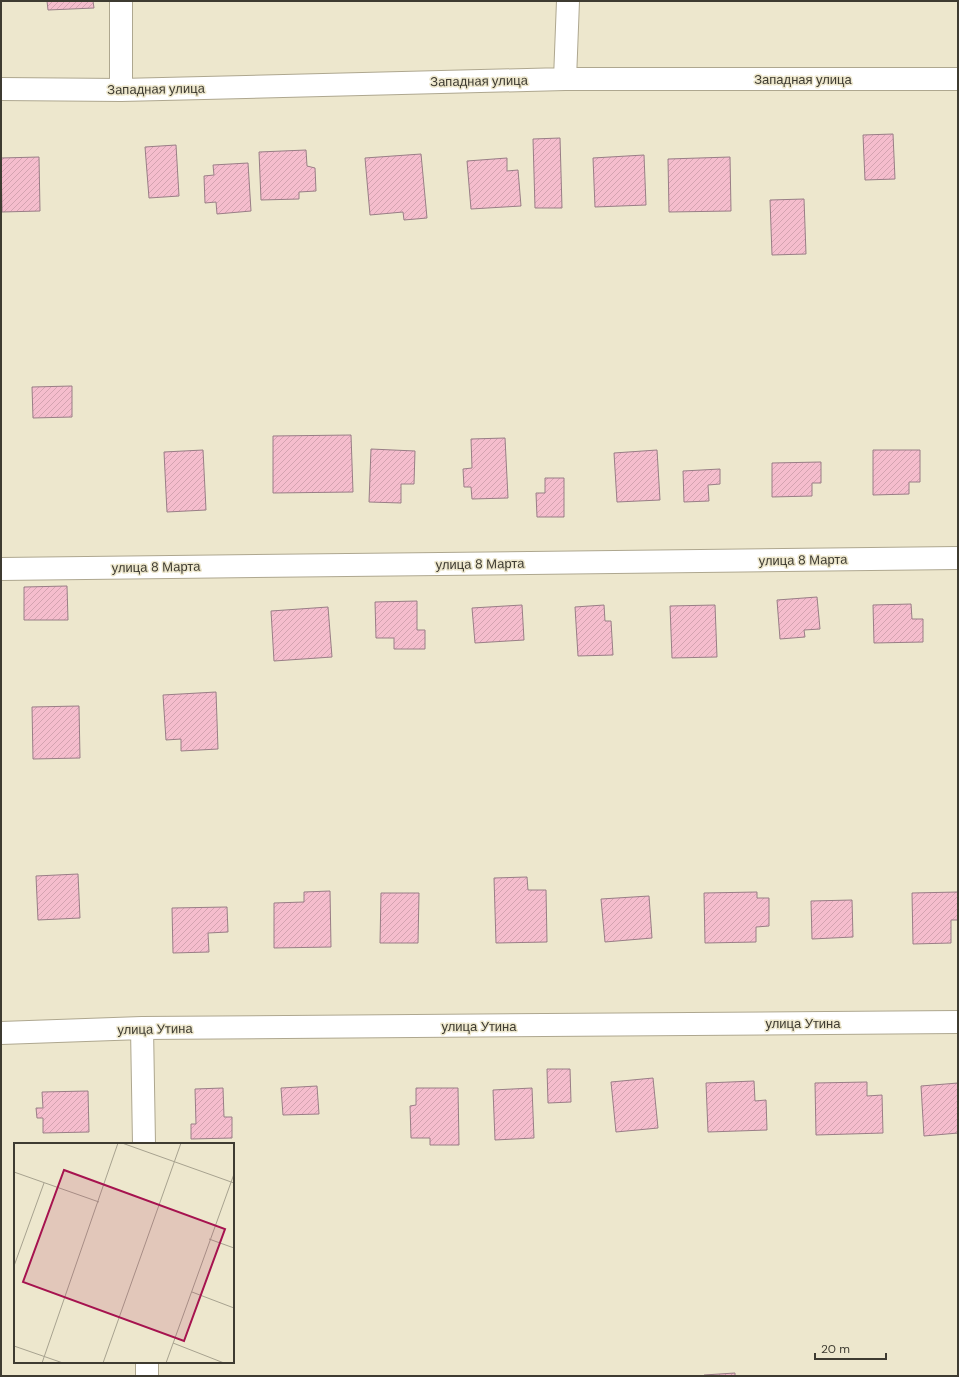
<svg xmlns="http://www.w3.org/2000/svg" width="959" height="1377" font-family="'DM Sans',sans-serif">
	<defs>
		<pattern id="building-hatch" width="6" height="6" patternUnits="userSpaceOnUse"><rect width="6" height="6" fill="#f5bdcd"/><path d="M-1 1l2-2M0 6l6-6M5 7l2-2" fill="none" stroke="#d3a3b0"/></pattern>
	</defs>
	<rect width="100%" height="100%" fill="#ede7cd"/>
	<path fill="url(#building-hatch)" stroke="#997e86" d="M47,1H93L94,8L48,10Z
		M893,134L895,179L865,180L863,135Z
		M560,138L562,208H535L533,139Z
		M176,145L179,196L149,198L145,147Z
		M306,150L307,166L315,168L316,191L299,192V199L261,200L259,152Z
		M421,154L427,218L404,220L403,212L370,215L365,158Z
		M644,155L646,205L595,207L593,158Z
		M39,157L40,211L2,212L1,158Z
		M730,157L731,211L669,212L668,159Z
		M507,158V171L518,170L521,206L471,209L467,161Z
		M248,163L251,211L217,214L216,202L205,203L204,176L214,175L213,165Z
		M804,199L806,254L772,255L770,200Z
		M72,386V417L33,418L32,387Z
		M351,435L353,492L273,493V436Z
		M505,438L508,498L472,499L471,487H464L463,469L472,468L471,439Z
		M371,449L415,451L414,484H401V503L369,502Z
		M203,450L206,510L167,512L164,452Z
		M657,450L660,500L617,502L614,453Z
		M873,450H920V482H909V494L873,495Z
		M821,462V483H812V496L772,497V463Z
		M720,469V484L708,485L709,501L684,502L683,471Z
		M545,478H564V517H537L536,493H545Z
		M67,586L68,620H24V587Z
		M817,597L820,629L804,630L805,637L780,639L777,600Z
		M417,601V630H425V649H394V638H376L375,602Z
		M911,604L912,619H923V642L874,643L873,605Z
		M522,605L524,640L475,643L472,608Z
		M604,605L605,621H611L613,655L578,656L575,607Z
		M715,605L717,657L672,658L670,606Z
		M328,607L332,657L274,661L271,611Z
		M216,692L218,749L181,751V739L166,740L163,695Z
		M79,706L80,758L33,759L32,707Z
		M78,874L80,918L38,920L36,876Z
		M527,877L528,890H546L547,942L496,943L494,878Z
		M330,891L331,947L274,948V903L304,902V892Z
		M757,892V898H769V926L756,927V942L705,943L704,893Z
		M958,892V920H951V943L913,944L912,893Z
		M381,893H419L418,943H380Z
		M649,896L652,938L605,942L601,899Z
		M852,900L853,937L812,939L811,901Z
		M227,907L228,932L208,933L209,952L173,953L172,908Z
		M547,1069H570L571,1102L548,1103Z
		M653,1078L658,1128L616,1132L611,1082Z
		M754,1081L755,1101L766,1100L767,1130L708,1132L706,1083Z
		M867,1082V1096L882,1095L883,1133L816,1135L815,1083Z
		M958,1083V1133L924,1136L921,1086Z
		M317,1086L319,1114L283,1115L281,1088Z
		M223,1088L224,1117H232V1138L191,1139V1124H196L195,1089Z
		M416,1088H458L459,1145H430V1138H411L410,1106L416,1105Z
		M532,1088L534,1138L495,1140L493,1090Z
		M88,1091L89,1132L43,1133V1118H37L36,1108H43L42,1092Z
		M735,1373V1376H704V1375Z"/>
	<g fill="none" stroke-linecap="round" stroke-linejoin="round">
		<g stroke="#aea78f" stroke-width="24">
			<path id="minor" d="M565,79L568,1
				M1,89L121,90L565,79H958
				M121,90V1
				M1,569L958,558
				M142,1028L144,1144
				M1,1033L142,1028L958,1022
				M147,1362V1376"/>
		</g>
		<use href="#minor" stroke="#fff" stroke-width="22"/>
	</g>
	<g text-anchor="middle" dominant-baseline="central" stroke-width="3" stroke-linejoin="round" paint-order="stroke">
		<g font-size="13" fill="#3e3b31" stroke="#ede7cd">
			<text x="803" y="79">Западная улица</text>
			<text transform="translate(479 81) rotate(-1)">Западная улица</text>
			<text transform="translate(156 89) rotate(-1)">Западная улица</text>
			<text transform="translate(803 560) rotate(-1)">улица 8 Марта</text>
			<text transform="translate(480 564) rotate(-1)">улица 8 Марта</text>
			<text transform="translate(156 567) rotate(-1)">улица 8 Марта</text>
			<text x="803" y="1023">улица Утина</text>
			<text x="479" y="1026">улица Утина</text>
			<text transform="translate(155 1029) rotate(-1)">улица Утина</text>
		</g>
	</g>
	<g transform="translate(14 1143)">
		<rect width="220" height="220" fill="#ede7cd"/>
		<path fill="none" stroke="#a7a28f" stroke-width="1" d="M108,0L220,40M0,29L85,59M195,96L220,105M0,123L30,40M178,149L220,165M159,200L210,220M0,203L49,220M28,220L104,0M89,220L167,0M152,220L220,31"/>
		<path fill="#a6134f" fill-opacity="0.15" stroke="#a6134f" stroke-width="2" d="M50,27L211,86L170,198L9,139Z"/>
		<rect width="220" height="220" fill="none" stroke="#3e3b31" stroke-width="2"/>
	</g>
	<rect width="959" height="1377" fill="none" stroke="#3e3b31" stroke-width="4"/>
	<path d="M815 1353v6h71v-6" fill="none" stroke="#3e3b31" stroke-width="2"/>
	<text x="821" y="1353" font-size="12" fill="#3e3b31" stroke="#ede7cd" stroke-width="3" paint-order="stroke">20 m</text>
</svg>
